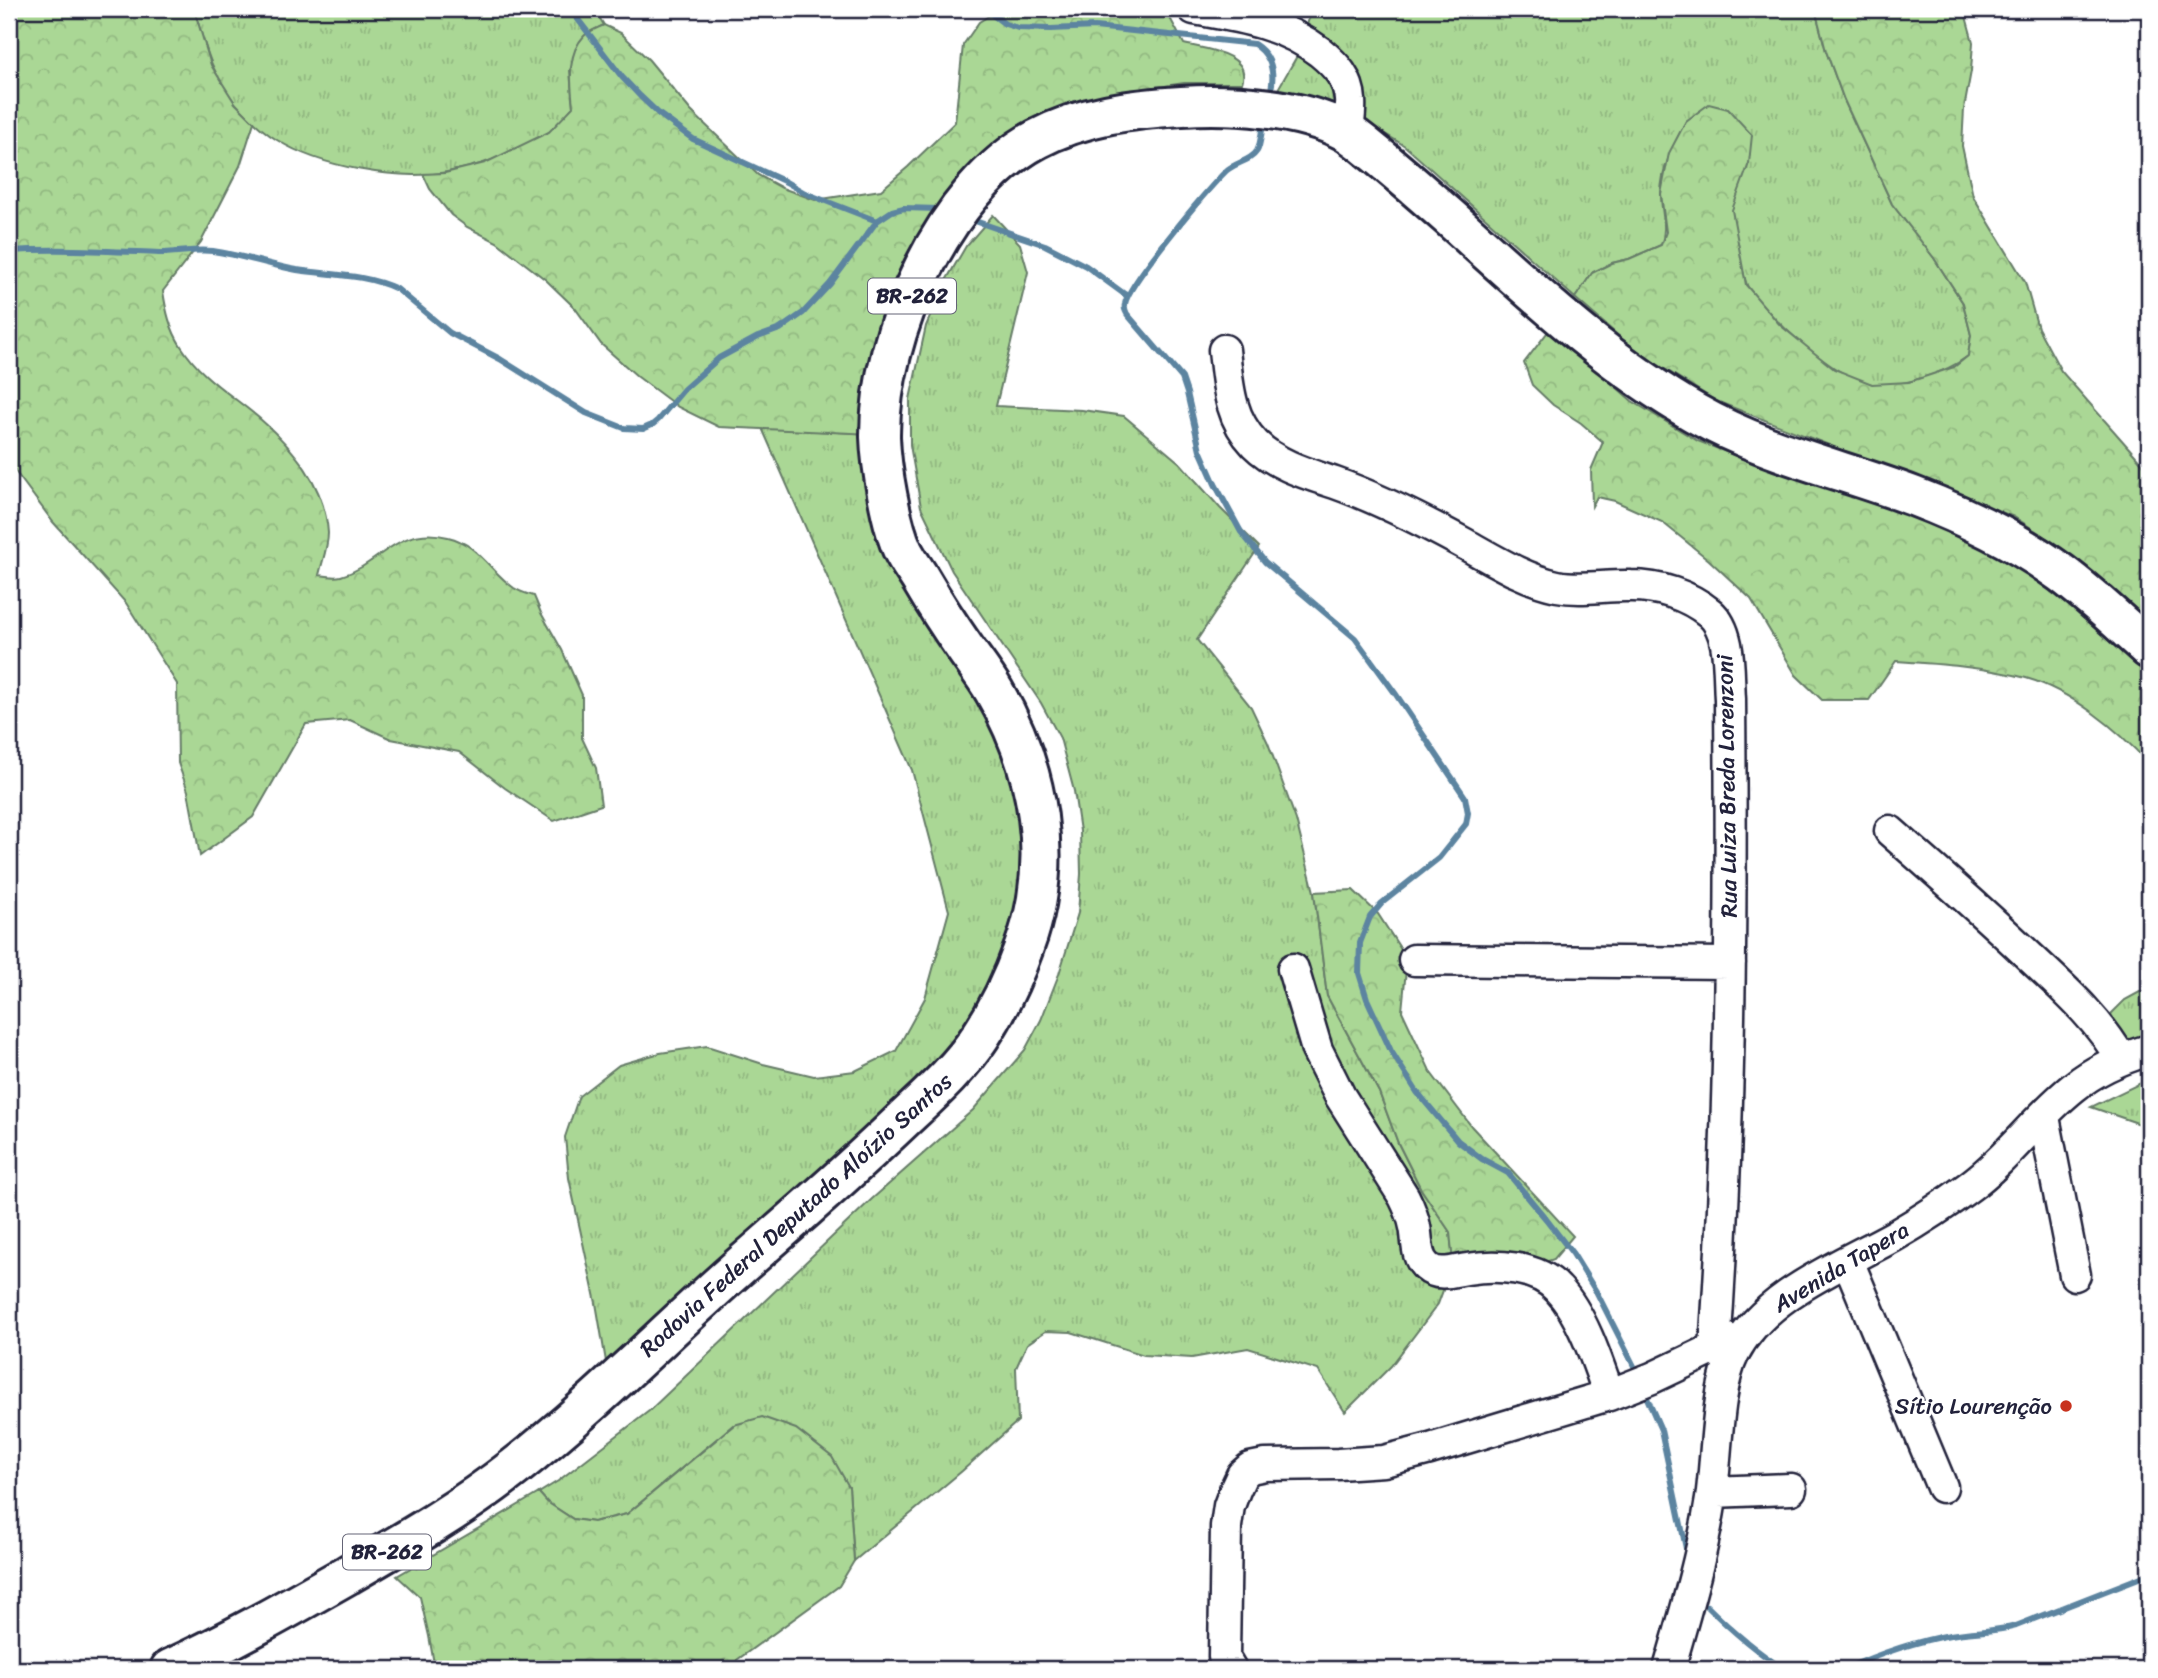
<svg xmlns="http://www.w3.org/2000/svg" width="2158" height="1678" font-family="Sriracha,sans-serif">
	<defs>
		<pattern id="grass-tufts" width="24" height="20" patternUnits="userSpaceOnUse" patternTransform="scale(1.75)"><rect width="24" height="20" fill="#aad795"/><path d="M3 7l-1-3M5 7V3M7 7l1-3M15 17l-1-3M17 17v-4M19 17l1-3" fill="none" stroke="#92b881"/></pattern>
		<pattern id="forest-crowns" width="20" height="18" patternUnits="userSpaceOnUse" patternTransform="scale(1.75)"><rect width="20" height="18" fill="#aad795"/><path d="M2 6a3 3 0 1 1 6 0M12 15a3 3 0 1 1 6 0" fill="none" stroke="#92b881"/></pattern>
	</defs>
	<rect width="100%" height="100%" fill="#fff"/>
	<filter id="ink" filterUnits="userSpaceOnUse"><feTurbulence type="fractalNoise" baseFrequency=".0143" numOctaves="2"/><feDisplacementMap in="SourceGraphic" scale="14" xChannelSelector="R" yChannelSelector="G"/><feConvolveMatrix kernelMatrix="1 2 1 2 8 2 1 2 1" color-interpolation-filters="sRGB"/></filter>
	<g filter="url(#ink)">
		<path fill="url(#grass-tufts)" stroke="#667c68" stroke-width="2" d="M194,9H594L604,25L586,34L570,70L573,107C565,116 556,128 546,134C516,152 482,166 447,172C398,181 320,167 277,140C262,131 249,118 237,105C212,77 204,43 194,9Z
			M1312,9H1815L1826,51L1844,100L1892,204L1934,258L1963,303L1971,335L1968,356C1946,373 1901,388 1872,384C1836,380 1768,317 1748,287C1744,281 1731,216 1732,209C1734,196 1744,176 1749,163L1686,121C1674,144 1661,168 1661,195C1661,213 1668,227 1661,245L1629,259L1612,263L1593,272L1575,298L1405,146L1357,117L1305,96L1278,89L1297,56Z
			M993,215L1020,244L1028,272L996,406L1082,410L1124,416L1181,464L1220,508L1259,547L1197,640L1251,707L1268,743L1296,820L1314,892L1327,996L1379,1092L1398,1143L1421,1189L1450,1232L1453,1263L1438,1304L1391,1366L1345,1412L1318,1370L1248,1348L1192,1358L1144,1355L1071,1332L1046,1331L1027,1344L1016,1368L1018,1421L962,1471L854,1561L849,1487L733,1425L627,1514L593,1522L573,1519L547,1502L539,1493L558,1481L649,1411L872,1199L973,1110L1025,1050L1041,1020L1059,974L1078,913L1081,874L1080,831L1074,791L1060,738L1041,703L952,571L921,507L910,445V399L926,326L944,284L966,246Z
			M762,428L873,434L875,459L1033,779L1013,992L612,1397L596,1303L569,1178L565,1137L579,1096L619,1065L660,1053L707,1046L763,1064L814,1076L855,1071L896,1051L925,998L949,911L912,770Z
			M2149,987V1046L2128,1051L2111,1014L2125,1000Z
			M2149,1079V1127L2091,1107Z"/>
		<path fill="url(#forest-crowns)" stroke="#667c68" stroke-width="2" d="M9,9H194L211,65L235,103L254,122L240,166L201,242L163,291C166,311 170,329 181,346C202,379 231,394 259,418C294,449 325,485 328,533C328,547 322,562 319,575C326,576 334,578 341,576C381,565 396,524 448,537C478,544 490,571 514,588C520,592 528,594 534,596L541,613L562,650L582,695V738L596,768L601,805L554,821L505,788L459,752L391,739L350,720L306,724L253,817L200,856L188,791L178,763L177,684L126,603L53,522L9,463Z
			M1000,9H1171L1170,18L1184,44C1204,49 1252,53 1242,83H1184L1127,92L1100,100L977,174L873,434L719,427L678,407L638,377L601,344L575,308L546,280L497,242L467,227L451,215L430,189L423,174L445,173L485,163L549,132L573,107C571,83 566,55 584,36C589,31 598,28 604,25L621,33L649,60L691,111L758,175L782,188L815,200L881,190L908,167L955,122L963,45L979,22Z
			M1815,9H1964L1973,42L1971,71L1964,109L1962,146L1973,196L2025,282L2038,328L2061,371L2149,471V621C2106,583 2063,547 2014,517L1716,401L1652,361L1622,339L1575,298L1592,273L1612,263L1629,259L1661,245L1666,232L1661,194L1669,153L1686,121L1709,104L1728,109L1752,135L1749,163L1732,210L1746,285L1780,325L1834,369L1872,384L1909,382L1954,367L1968,356L1971,335L1963,303L1934,258L1892,204L1844,100L1826,51Z
			M1550,329L1632,401L1698,441L1775,471L1955,529L2020,564L2055,590L2149,673V764C2118,729 2071,691 2026,678C1984,667 1940,664 1896,661L1869,700H1822L1796,675L1751,599L1709,560L1662,522L1615,501L1597,497L1592,506L1591,470L1603,442L1581,423L1553,405L1532,385L1524,363Z
			M1353,890L1378,914L1407,959L1402,1011L1431,1073L1472,1127L1573,1236L1554,1259L1520,1271L1453,1263L1450,1232L1421,1189L1398,1143L1379,1092L1327,996L1314,892Z
			M762,1417L796,1429L832,1457L849,1487L854,1561L839,1586L737,1660L733,1669H435L429,1636L420,1597L397,1576L539,1493L547,1502L573,1519L593,1522L627,1514L734,1425Z"/>
		<g fill="none" stroke-linecap="round" stroke-linejoin="round">
			<path stroke="#5c84a0" stroke-width="6" d="M570,9L622,77L640,96L659,114L693,139L786,182L805,193L877,221
				M985,9L1005,24L1018,28L1051,29L1095,27L1254,44C1271,55 1275,71 1271,90
				M1262,130C1261,136 1260,146 1257,151C1251,161 1234,163 1226,171C1208,189 1128,283 1125,304C1124,308 1125,310 1127,314L1182,378L1187,393L1200,450L1215,484L1241,532L1265,562L1355,638L1395,693L1465,797L1468,813L1466,824L1439,858L1382,903L1370,917L1360,943L1359,973L1367,999L1391,1051L1417,1092L1458,1141L1482,1159L1508,1173L1546,1219L1573,1254L1597,1293L1634,1366
				M975,221L1045,245L1086,266L1127,296
				M9,251C59,248 109,251 159,253C177,253 195,249 213,251C241,255 269,265 297,270C331,275 365,274 397,289L450,333L500,359L586,413L624,428L643,429L652,425L658,420L684,389L719,358L758,337L780,329L803,313L830,284L877,221L892,211L904,208L939,209
				M1647,1398L1661,1430L1688,1558
				M1707,1606C1731,1630 1755,1651 1784,1669
				M1845,1669C1879,1654 1912,1642 1950,1635C1972,1631 1994,1632 2016,1626L2149,1574"/>
			<g stroke="#22223b" stroke-width="35">
				<path id="minor" d="M1194,9C1240,17 1282,23 1320,52C1336,65 1349,79 1350,100C1351,111 1349,122 1348,132
					M1224,350C1228,385 1229,417 1255,444C1276,465 1308,474 1335,483C1380,499 1423,521 1465,544C1494,560 1524,579 1557,586C1582,591 1605,585 1631,586C1659,586 1688,595 1710,613C1732,632 1728,673 1730,699C1732,916 1730,1133 1715,1349
					M1890,831C1937,872 1984,913 2029,956C2063,988 2098,1018 2121,1059
					M1414,960L1730,963
					M1293,969L1317,1050L1340,1096L1404,1197C1409,1207 1413,1216 1415,1227C1418,1240 1415,1257 1427,1267C1438,1277 1454,1271 1467,1269C1496,1264 1537,1266 1558,1289C1582,1314 1598,1363 1609,1395
					M2044,1117L2075,1275
					M1848,1261L1942,1487
					M1712,1492L1791,1489
					M1231,1669L1224,1657L1226,1526L1229,1506L1235,1490L1242,1475L1250,1468L1265,1465L1338,1464L1384,1461L1430,1449L1609,1395L1652,1378L1732,1340
					M1669,1669C1685,1613 1702,1557 1711,1499C1717,1458 1716,1388 1734,1353C1764,1295 1840,1266 1894,1236C1920,1221 1946,1204 1970,1186C2008,1158 2036,1117 2074,1087C2096,1069 2122,1058 2149,1050"/>
			</g>
			<g stroke="#22223b" stroke-width="44">
				<path id="highway" d="M170,1669C231,1641 289,1608 347,1575C404,1542 463,1508 515,1467C594,1405 664,1333 739,1267C790,1223 840,1179 888,1134C920,1103 956,1074 980,1037C998,1010 1013,978 1024,947C1056,861 1039,769 994,691C986,677 975,663 966,650C950,627 935,604 921,580C915,570 908,561 903,551C891,525 881,467 880,437C879,335 944,188 1037,139C1082,115 1132,109 1182,106C1232,103 1300,107 1345,131C1352,135 1366,146 1372,151C1398,172 1423,194 1448,216C1526,286 1604,361 1695,413C1763,452 1841,469 1913,496C1965,516 2016,540 2061,573C2092,596 2120,623 2149,649"/>
			</g>
			<use href="#minor" stroke="#fff" stroke-width="30"/>
			<use href="#highway" stroke="#fff" stroke-width="38"/>
		</g>
	</g>
	<circle fill="#c8321e" stroke="#fff" stroke-width="2.5" cx="2066" cy="1406" r="7"/>
	<g text-anchor="middle" dominant-baseline="central" stroke-width="5" stroke-linejoin="round" paint-order="stroke">
		<g fill="#fff" stroke="#646476" stroke-width="2">
			<rect x="868" y="278.5" width="88" height="35" rx="5"/>
			<rect x="343" y="1534.5" width="88" height="35" rx="5"/>
		</g>
		<g font-size="21" font-weight="bold" fill="#22223b">
			<text x="912" y="296">BR-262</text>
			<text x="387" y="1552">BR-262</text>
		</g>
		<g font-size="23" fill="#22223b" stroke="#fff">
			<text transform="translate(1727 786) rotate(-91)">Rua Luiza Breda Lorenzoni</text>
			<text transform="translate(796 1215) rotate(-42)">Rodovia Federal Deputado Aloízio Santos</text>
			<text transform="translate(1841 1267) rotate(-31)">Avenida Tapera</text>
		</g>
		<g font-size="23" fill="#22223b" stroke="#fff" text-anchor="end">
			<text x="2052" y="1406">Sítio Lourenção</text>
		</g>
	</g>
	<rect width="2158" height="1678" fill="none" stroke="#fff" stroke-width="35"/>
	<rect x="18" y="18" width="2123" height="1643" fill="none" stroke="#22223b" stroke-width="2.5" filter="url(#ink)"/>
</svg>
